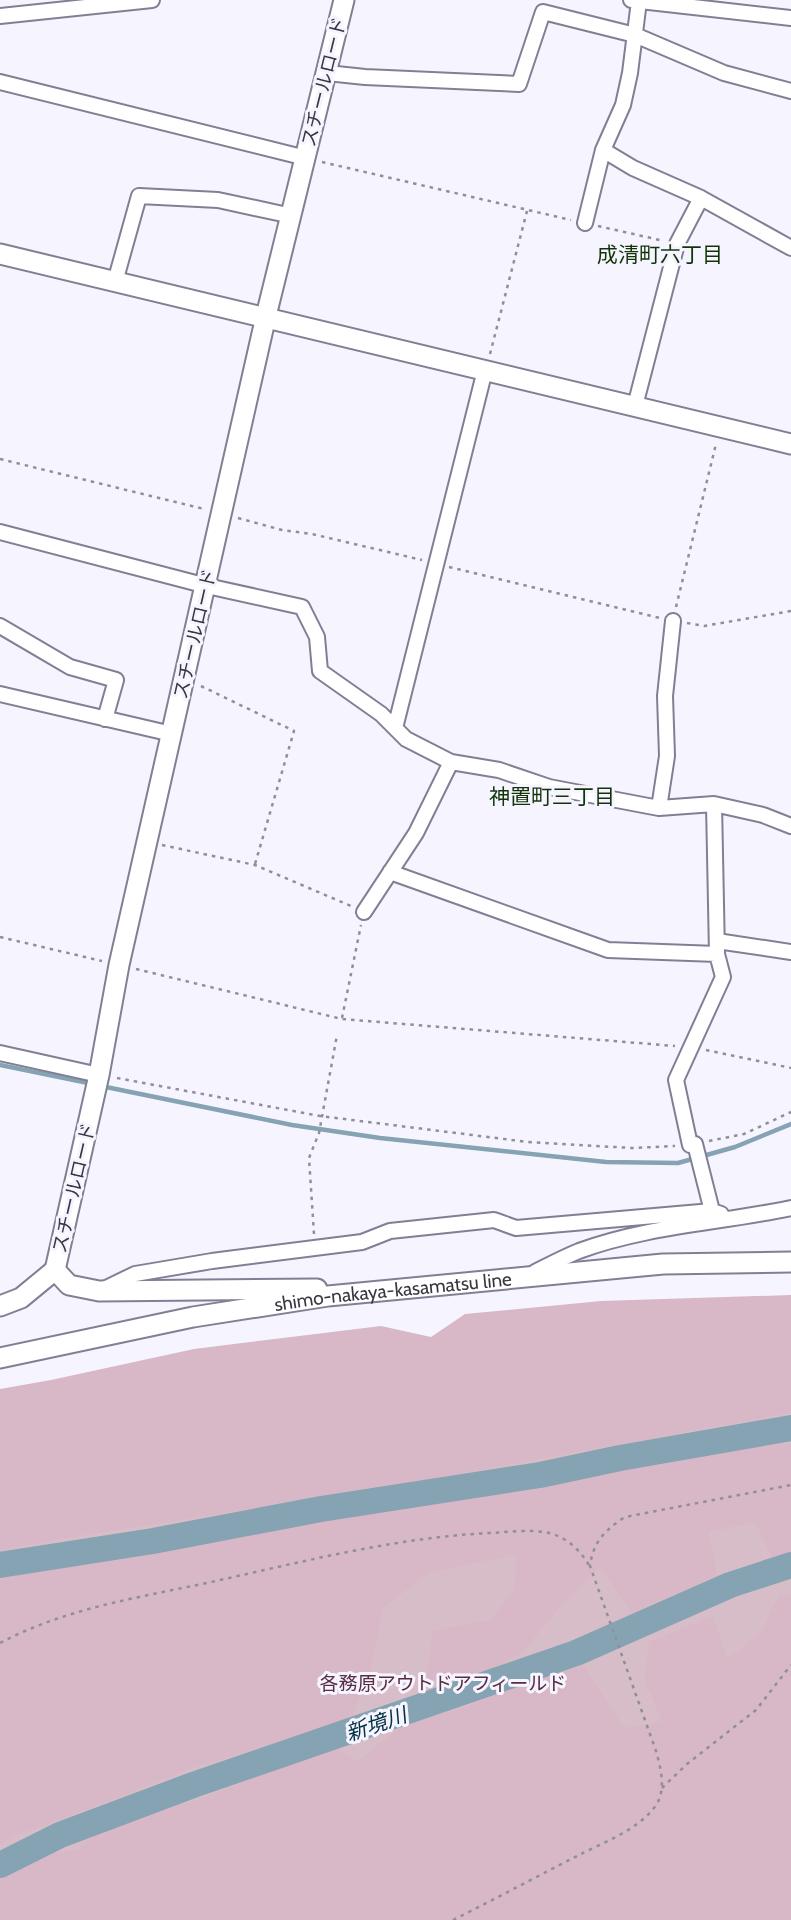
<svg xmlns="http://www.w3.org/2000/svg" width="791" height="1920" font-family="Cabin,'Noto Sans JP',sans-serif">
	<rect width="100%" height="100%" fill="#f6f5ff"/>
	<path fill="#d7bdc8" d="M791,1386V1658L725,1715L0,1920V1516Z"/>
	<path fill="#d8b8c6" d="M791,1295V1413L353,1493L59,1539L0,1550V1389L51,1380L194,1349L381,1326L431,1337L465,1314L601,1301Z
		M791,1443V1554L773,1560L755,1522L709,1532L717,1575L632,1613L600,1568L560,1607L521,1654L474,1677L426,1680L433,1630L491,1620L515,1588L516,1554L428,1573L383,1608L370,1672L351,1719L192,1768L104,1803L12,1837L0,1845V1573L485,1493L662,1458Z
		M779,1595L791,1596V1920H0V1878L15,1857L77,1850L100,1829L148,1805L187,1804L333,1747L358,1761L402,1726L464,1707L529,1681L584,1666L624,1728L662,1721L645,1681L649,1642L713,1616L727,1659L761,1633Z"/>
	<g fill="none" stroke-linecap="round" stroke-linejoin="round">
		<path stroke="#85a3b2" stroke-width="4.5" d="M0,1065L93,1084
			M101,1086L292,1125L380,1138L606,1162L678,1163L735,1147L791,1124"/>
		<path stroke="#85a3b2" stroke-width="26" d="M0,1565L153,1541L321,1509L540,1475L620,1458L791,1428
			M0,1865L60,1835L193,1785L576,1653L730,1585L791,1565"/>
		<g stroke="#817f94" stroke-width="18">
			<path id="street" d="M631,0L791,18
				M0,16L152,0
				M327,73L365,77L519,84L543,12L635,35L724,73L791,91
				M0,82L306,158
				M603,150L633,168L701,198L791,248
				M585,223L603,150L623,105L630,73L639,1
				M115,282L139,196L218,200L292,216
				M635,406L677,244L701,198
				M0,532L207,586L302,607L317,637L320,671L381,714L406,739L451,762L499,770L549,787L643,805L659,808L714,804L763,815L791,826
				M0,626L70,667L116,680L105,719
				M0,694L172,734
				M395,728L485,370
				M659,808L667,756L665,696L673,621
				M390,872L608,950L717,954L714,804
				M364,912L416,833L451,762
				M717,941L791,952
				M0,1053L99,1075
				M695,1144L712,1211L721,1214
				M690,1145L676,1080L723,977L717,954
				M535,1272C549,1265 564,1257 579,1251C646,1226 721,1223 791,1208
				M104,1289L135,1274L212,1261L362,1242L390,1231L494,1220L516,1228L712,1211"/>
		</g>
		<g stroke="#817f94" stroke-width="23">
			<g id="secondary">
				<path d="M0,254L791,444"/>
				<path d="M55,1270L99,1075L119,965L266,316L344,0"/>
				<path d="M55,1270L69,1285L99,1291L317,1289"/>
				<path d="M0,1306L21,1298L55,1270"/>
				<path id="s1" d="M0,1358L193,1317L328,1296L663,1264L791,1262"/>
			</g>
		</g>
		<path stroke="#908f99" stroke-width="2.5" stroke-dasharray="3.5 5" stroke-linecap="butt" d="M322,162L571,220
			M598,226L664,241
			M490,354L527,211
			M0,459L204,509
			M238,518L282,530L312,534L422,560
			M449,567L660,618
			M676,607L716,444
			M687,623L704,626L791,611
			M201,686L294,731L255,864
			M162,845L255,865L351,906
			M0,937L102,961
			M136,969L342,1019L675,1046
			M342,1018L361,925
			M706,1050L791,1068
			M117,1078L320,1116L528,1142L632,1148L675,1146
			M709,1141L744,1134L791,1112
			M314,1234L309,1158L319,1133L337,1035
			M0,1643C72,1605 151,1596 229,1578C314,1559 402,1537 490,1533C509,1532 530,1529 549,1533C566,1537 580,1550 589,1565
			M662,1788L687,1764L756,1710L791,1665
			M453,1920C495,1899 536,1877 577,1856C602,1843 636,1831 654,1808C667,1792 661,1769 656,1751L590,1566C593,1542 605,1530 625,1517L791,1485"/>
		<use href="#street" stroke="#fff" stroke-width="14"/>
		<use href="#secondary" stroke="#fff" stroke-width="19"/>
	</g>
	<g text-anchor="middle" dominant-baseline="central" stroke-width="6" stroke-linejoin="round" paint-order="stroke">
		<g font-size="19" fill="#383740" stroke="#f6f5ff">
			<text transform="translate(324 82) rotate(-76)">スチールロード</text>
			<text transform="translate(195 634) rotate(-77)">スチールロード</text>
			<text transform="translate(74 1188) rotate(-77)">スチールロード</text>
			<text stroke="none"><textPath href="#s1" startOffset="399">shimo-nakaya-kasamatsu line</textPath></text>
		</g>
		<g font-size="19" fill="#582c41" stroke="#f6f5ff">
			<text x="443" y="1683">各務原アウトドアフィールド</text>
		</g>
		<g font-size="21" fill="#113307" stroke="#f6f5ff">
			<text x="660" y="254">成清町六丁目</text>
			<text x="552" y="796">神置町三丁目</text>
		</g>
		<g font-size="21" font-style="italic" fill="#023042" stroke="#f6f5ff">
			<text transform="translate(376 1724) rotate(-19)">新境川</text>
		</g>
	</g>
</svg>
